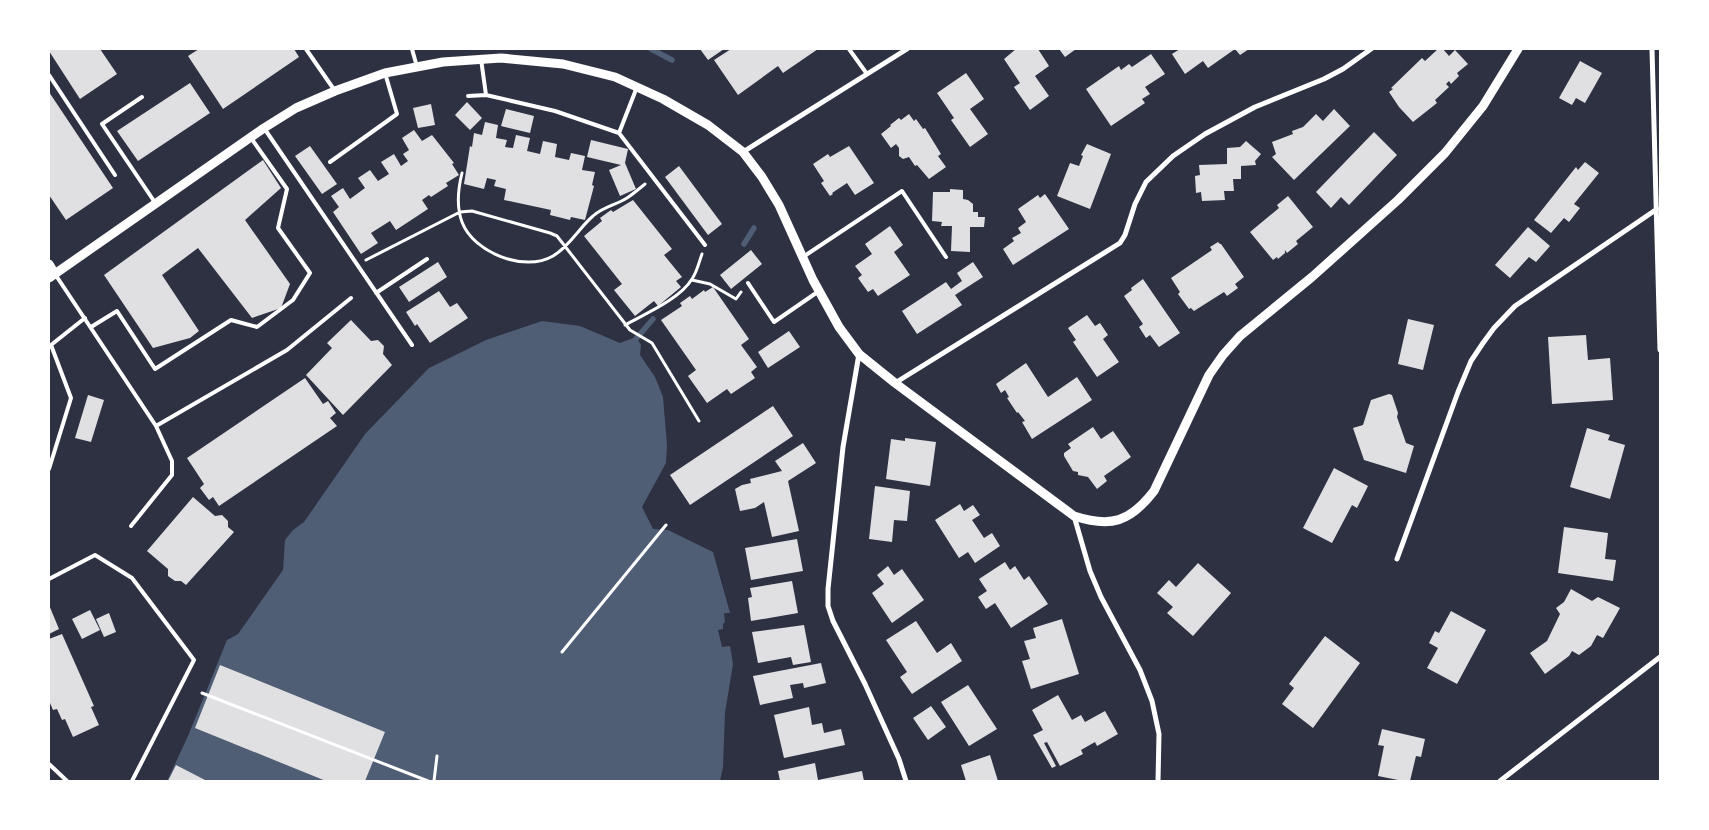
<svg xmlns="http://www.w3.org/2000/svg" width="1709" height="830" font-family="Helvetica,sans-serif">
	<rect width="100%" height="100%" fill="#2d3142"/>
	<path fill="#4f5d75" d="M542,321L580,326L620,343L636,337L641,345L640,355L655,377L663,397L667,445L666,463L642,507L653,529L668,530L713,552L730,613H724L725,622L723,624V629L718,630L722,647L730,646L733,664L725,713L723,767L720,781H167L188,736L227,640L238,634L283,570L285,540L293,530L304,522L365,434L429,368L486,340Z"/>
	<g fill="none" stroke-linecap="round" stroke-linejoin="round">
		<path stroke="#4f5d75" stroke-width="5.5" d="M651,49L672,60
			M744,244L754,228
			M635,340L653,319"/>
	</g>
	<path fill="#e0e0e3" d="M49,49H100L117,74L80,99L49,51Z
		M199,49H294L299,57L223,109L188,56Z
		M700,49H724L708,60Z
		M731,49H818L783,73L778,66L738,95L714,60Z
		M1016,49H1038L1049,66L1035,76L1049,96L1030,110L1014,87L1020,83L1004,59Z
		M1059,49H1076L1065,57Z
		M1180,49H1249L1240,55L1235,49L1208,68L1203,61L1185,74L1172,54Z
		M1438,49H1443L1449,56L1455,50L1468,64L1457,73L1459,76L1451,84L1449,81L1446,84L1449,87L1435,100L1437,103L1413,122L1399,107L1389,92L1393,89L1391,88L1422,58L1425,61Z
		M1151,54L1165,74L1145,87L1150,94L1142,99L1145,103L1111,126L1086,89L1119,66L1121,70L1129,64L1132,67Z
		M1580,61L1602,73L1585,103L1576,98L1572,105L1559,98Z
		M966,73L984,99L970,109L988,134L970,147L951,120L954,118L937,93Z
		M190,83L210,113L138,161L117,131Z
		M49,92L113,188L66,220L49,195Z
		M467,102L482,118L470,130L455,115Z
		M431,104L435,125L418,128L413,108Z
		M506,109L534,116L530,133L501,126Z
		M1334,109L1350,126L1294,180L1272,157L1276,154L1272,142L1293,134L1292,131L1303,127L1316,114L1323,121Z
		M909,114L914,121L916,119L923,129L925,128L941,154L938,156L946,167L929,179L917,165L915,166L909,157L903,159L899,156V148L896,144L891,148L881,134L891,126L890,125L899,118L901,120Z
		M485,122L498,125L496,138L507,140L505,147L513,148L516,135L530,138L527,151L540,154L543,141L557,144L555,157L569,160L571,153L585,156L582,170L595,172L592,185L594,186L585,220L571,217L570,220L550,215L551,210L504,200L506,189L494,186L496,180L487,178L484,189L464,184L470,146L472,147L474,133L482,135Z
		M414,130L422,141L432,135L454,163L452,164L459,175L446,183L448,186L431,197L429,195L422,200L428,209L396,230L390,221L371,233L378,243L361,254L333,212L339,207L331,196L343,188L350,199L365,188L358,178L370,170L378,181L389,174L381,162L394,154L401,166L408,161L403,154L409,150L402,138Z
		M1374,132L1397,155L1349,205L1341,197L1331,208L1316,192Z
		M591,140L628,149L625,163L636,189L620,196L609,170L621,165L587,157Z
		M1246,141L1261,154L1255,161L1256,165L1241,166V179H1233L1234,191H1224L1225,200L1202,201L1201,192L1196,193L1195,176L1200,175L1199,165L1227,164V148L1240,147Z
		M1087,144L1111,154L1090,209L1057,196L1070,163L1079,166L1083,156L1081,155Z
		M310,146L337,184L322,194L295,156Z
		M849,146L874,183L855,195L847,183L832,193L833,194L830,196L821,183L824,181L813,164L828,154L830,157Z
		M263,160L281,188L245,220L290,284L281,308L252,318L198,248L162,275L199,331L190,338L153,348L104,275Z
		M1585,162L1599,173L1574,204L1580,208L1569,222L1564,218L1551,233L1534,220L1576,167L1578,170Z
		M679,166L722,224L708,235L665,177Z
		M950,189L963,190V199L968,200L973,204V212H978V217H985L984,227H970V252L951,251L952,226H941L942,222L932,221L933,192H950Z
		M1045,194L1069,229L1013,265L1003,249L1014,241L1012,238L1021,233L1018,228L1026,222L1018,209L1038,195L1040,198Z
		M1288,196L1313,227L1296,241L1298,244L1287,253L1285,250V253L1278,259L1277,257L1273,260L1250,232L1279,208L1277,205Z
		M633,200L672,249L664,255L682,277L676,281L681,287L658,306L654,301L635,316L614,290L622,284L584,236L602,221L600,218L611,210L613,212Z
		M890,226L903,245L894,252L910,275L878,296L873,289L868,292L858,278L862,275L855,266L872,254L865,244Z
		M1528,227L1550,246L1536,262L1529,257L1510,278L1495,265Z
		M1218,242L1220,244H1221L1244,277L1235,284L1238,288L1227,296L1224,292L1194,311L1191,308L1189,309L1178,294L1180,292L1171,278L1212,250L1210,247Z
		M751,250L762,264L731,289L720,275Z
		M438,262L447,277L409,302L399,287Z
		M973,262L983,277L955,295L962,305L917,334L902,311L946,282L951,289L962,281L957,273Z
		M1143,279L1180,333L1159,347L1150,335L1146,338L1139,327L1143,324L1124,296L1132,290L1131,288Z
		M713,287L749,339L741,345L757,367L751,372L755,378L731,394L727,389L707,403L688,376L696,370L661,320L682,306L680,303L690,296L692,299L704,290L705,292Z
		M439,291L450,307L457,303L468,318L430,343L417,324L415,326L406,312Z
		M1087,315L1095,326L1100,323L1108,335L1103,339L1119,362L1097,377L1073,342L1076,340L1068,328Z
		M1408,319L1434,325L1423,370L1398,364Z
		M351,320L371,341L378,340L384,346L383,354L392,365L343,415L306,375L332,348L327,343Z
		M789,331L800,347L768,368L758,352Z
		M1586,335L1588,360L1610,358L1613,400L1552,404L1548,337Z
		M1026,363L1048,397L1077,377L1092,400L1032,439L1022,422L1025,421L1018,412L1017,413L1007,398L1009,397L1005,390L1001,393L996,384Z
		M305,378L323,404L328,401L336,413L330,418L337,426L219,506L213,497L209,500L200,488L204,484L187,458Z
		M1389,394L1392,395L1398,413L1397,417L1406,443L1414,446L1406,473L1364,460L1353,428L1363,425L1371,400Z
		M88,395L104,400L91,442L75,438Z
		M773,406L793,436L690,505L670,475Z
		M1093,427L1101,439L1113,431L1131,457L1104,476L1107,481L1097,489L1088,477L1078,475V472L1073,471L1064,456V453L1071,448L1068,444Z
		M1587,428L1610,435L1608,440L1625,445L1610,499L1570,487Z
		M905,438L936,442L930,486L886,479L891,439L905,441Z
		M803,443L816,463L788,481L799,531L772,537L764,502L755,508L740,511L735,489L742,485L751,483L750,479L782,471L775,461Z
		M1334,468L1368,486L1357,508L1352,505L1332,543L1303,528Z
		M875,486L910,491L907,521L894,520L892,542L869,539Z
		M193,497L215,516L222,515L228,521V527L234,532L186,585L181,581H175L168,576V569L147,551Z
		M960,504L964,511L973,505L980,515L972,520L984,538L992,533L1000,546L975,563L968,552L959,558L935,520Z
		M1564,527L1608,533L1605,559L1616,560L1613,581L1558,573Z
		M797,539L803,571L751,580L745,548Z
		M1005,562L1010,570L1015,566L1024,580L1029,576L1048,604L1011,628L995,603L986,609L978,597L987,591L979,579Z
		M1198,563L1231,593L1193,636L1167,613L1173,607L1157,593L1169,580L1176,587Z
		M888,566L894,575L902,569L924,600L892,623L872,593L884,584L877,575Z
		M792,581L798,613L751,621L748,598L752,597L750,588Z
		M1571,589L1592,601L1598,597L1620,608L1603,638L1597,635L1591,646L1579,655L1572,651L1569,656L1545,674L1530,653L1547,641L1560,614L1556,608L1564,602Z
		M49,605L59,629L49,634Z
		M90,610L100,630L82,639L72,619Z
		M1451,611L1486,630L1457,684L1427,668L1438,648L1429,643L1435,631L1439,633Z
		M109,613L116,632L104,637L96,619Z
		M1062,619L1079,674L1031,689L1022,661L1030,659L1024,641L1036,638L1033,628Z
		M916,621L937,653L951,643L962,661L912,694L900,677L907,672L886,640Z
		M804,625L811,662L793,665L791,657L758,663L752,632Z
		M62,634L94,706L91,707L99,725L73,737L65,719L62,720L57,709L53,710L50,703L49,704V639Z
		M1325,636L1360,663L1313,728L1282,704L1294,688L1289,684Z
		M821,663L826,683L804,688L803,683L790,685L793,698L760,705L753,676Z
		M220,665L385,732L365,781H326L195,728Z
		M968,685L997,729L969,746L941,702Z
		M1058,695L1072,720L1081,715L1085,722L1105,711L1118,734L1097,746L1095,742L1081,750L1083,754L1060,766L1047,742L1044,743L1056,766L1052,768L1033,735L1043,730L1032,710Z
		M931,706L946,727L928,740L913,718Z
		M809,707L812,725L822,723L824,733L841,729L845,745L784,758L774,715Z
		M1382,729L1425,739L1421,757L1416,756L1410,781H1403L1378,776L1384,746L1378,745Z
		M990,755L998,781H966L961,765Z
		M815,763L818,780L862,771L864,781H780L778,771Z
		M176,765L207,781H168Z"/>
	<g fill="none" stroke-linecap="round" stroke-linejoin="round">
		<path stroke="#fff" stroke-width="3" d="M462,173C458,189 456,206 462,222C473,252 524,273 553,256C569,247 579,228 593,216C603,207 616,205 627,198C633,194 639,189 645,184
			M366,260L460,212L472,211L550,233L557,236L630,330L652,343L699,421
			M692,280L710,284L736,299L741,292
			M625,325C645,314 680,299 692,279C697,272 699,262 702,254
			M562,652L666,525
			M202,693L428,781
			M434,781L437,756"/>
		<path stroke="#fff" stroke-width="4" d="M306,49L335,91
			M412,49L417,67
			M849,49L867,74
			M481,59L486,95L555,111L619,133
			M49,75L115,175
			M637,87L619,133L705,245
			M468,96L486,95
			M142,97L102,124L156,204
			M264,128L412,345
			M330,162L397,114L385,73
			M803,257L902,191L946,257
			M55,274L156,426L172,461V475L131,526
			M748,283L774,322L819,291
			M376,293L427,259
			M91,327L117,311L155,369L231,320L257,327L293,300L310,273L278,228L287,189L251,138
			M156,426L287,350L351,298
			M49,469L71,398L51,345L85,318
			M49,579L95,555L132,578L194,660L132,781
			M49,764L67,781"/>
		<path stroke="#fff" stroke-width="5" d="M1652,49L1660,350
			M743,152L907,49
			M859,354L843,447L828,589V606L833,621L865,684L899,759L906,781
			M895,383L1120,243L1125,235L1135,204L1146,182L1173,156L1205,134L1255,107L1324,79L1343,69L1371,49
			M1074,516L1090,571L1101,597L1140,670L1152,701L1159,734L1158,781
			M1397,559L1458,392L1471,361L1483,343L1494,328L1515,306L1657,209
			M1500,781L1660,657"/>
		<path stroke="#fff" stroke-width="9" d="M49,264L55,274
			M49,278L264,128L296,108L335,91L385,73L443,62L501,58L563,64L615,77L663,99L708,125L743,152L762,177L779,205L813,280L839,327L859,354L895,383L1074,516C1111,528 1130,522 1154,491L1209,375L1223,355L1240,336L1312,277L1398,200L1445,153L1483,106L1518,49"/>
	</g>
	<rect width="1709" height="830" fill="none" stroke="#ffffff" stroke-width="100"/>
</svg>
